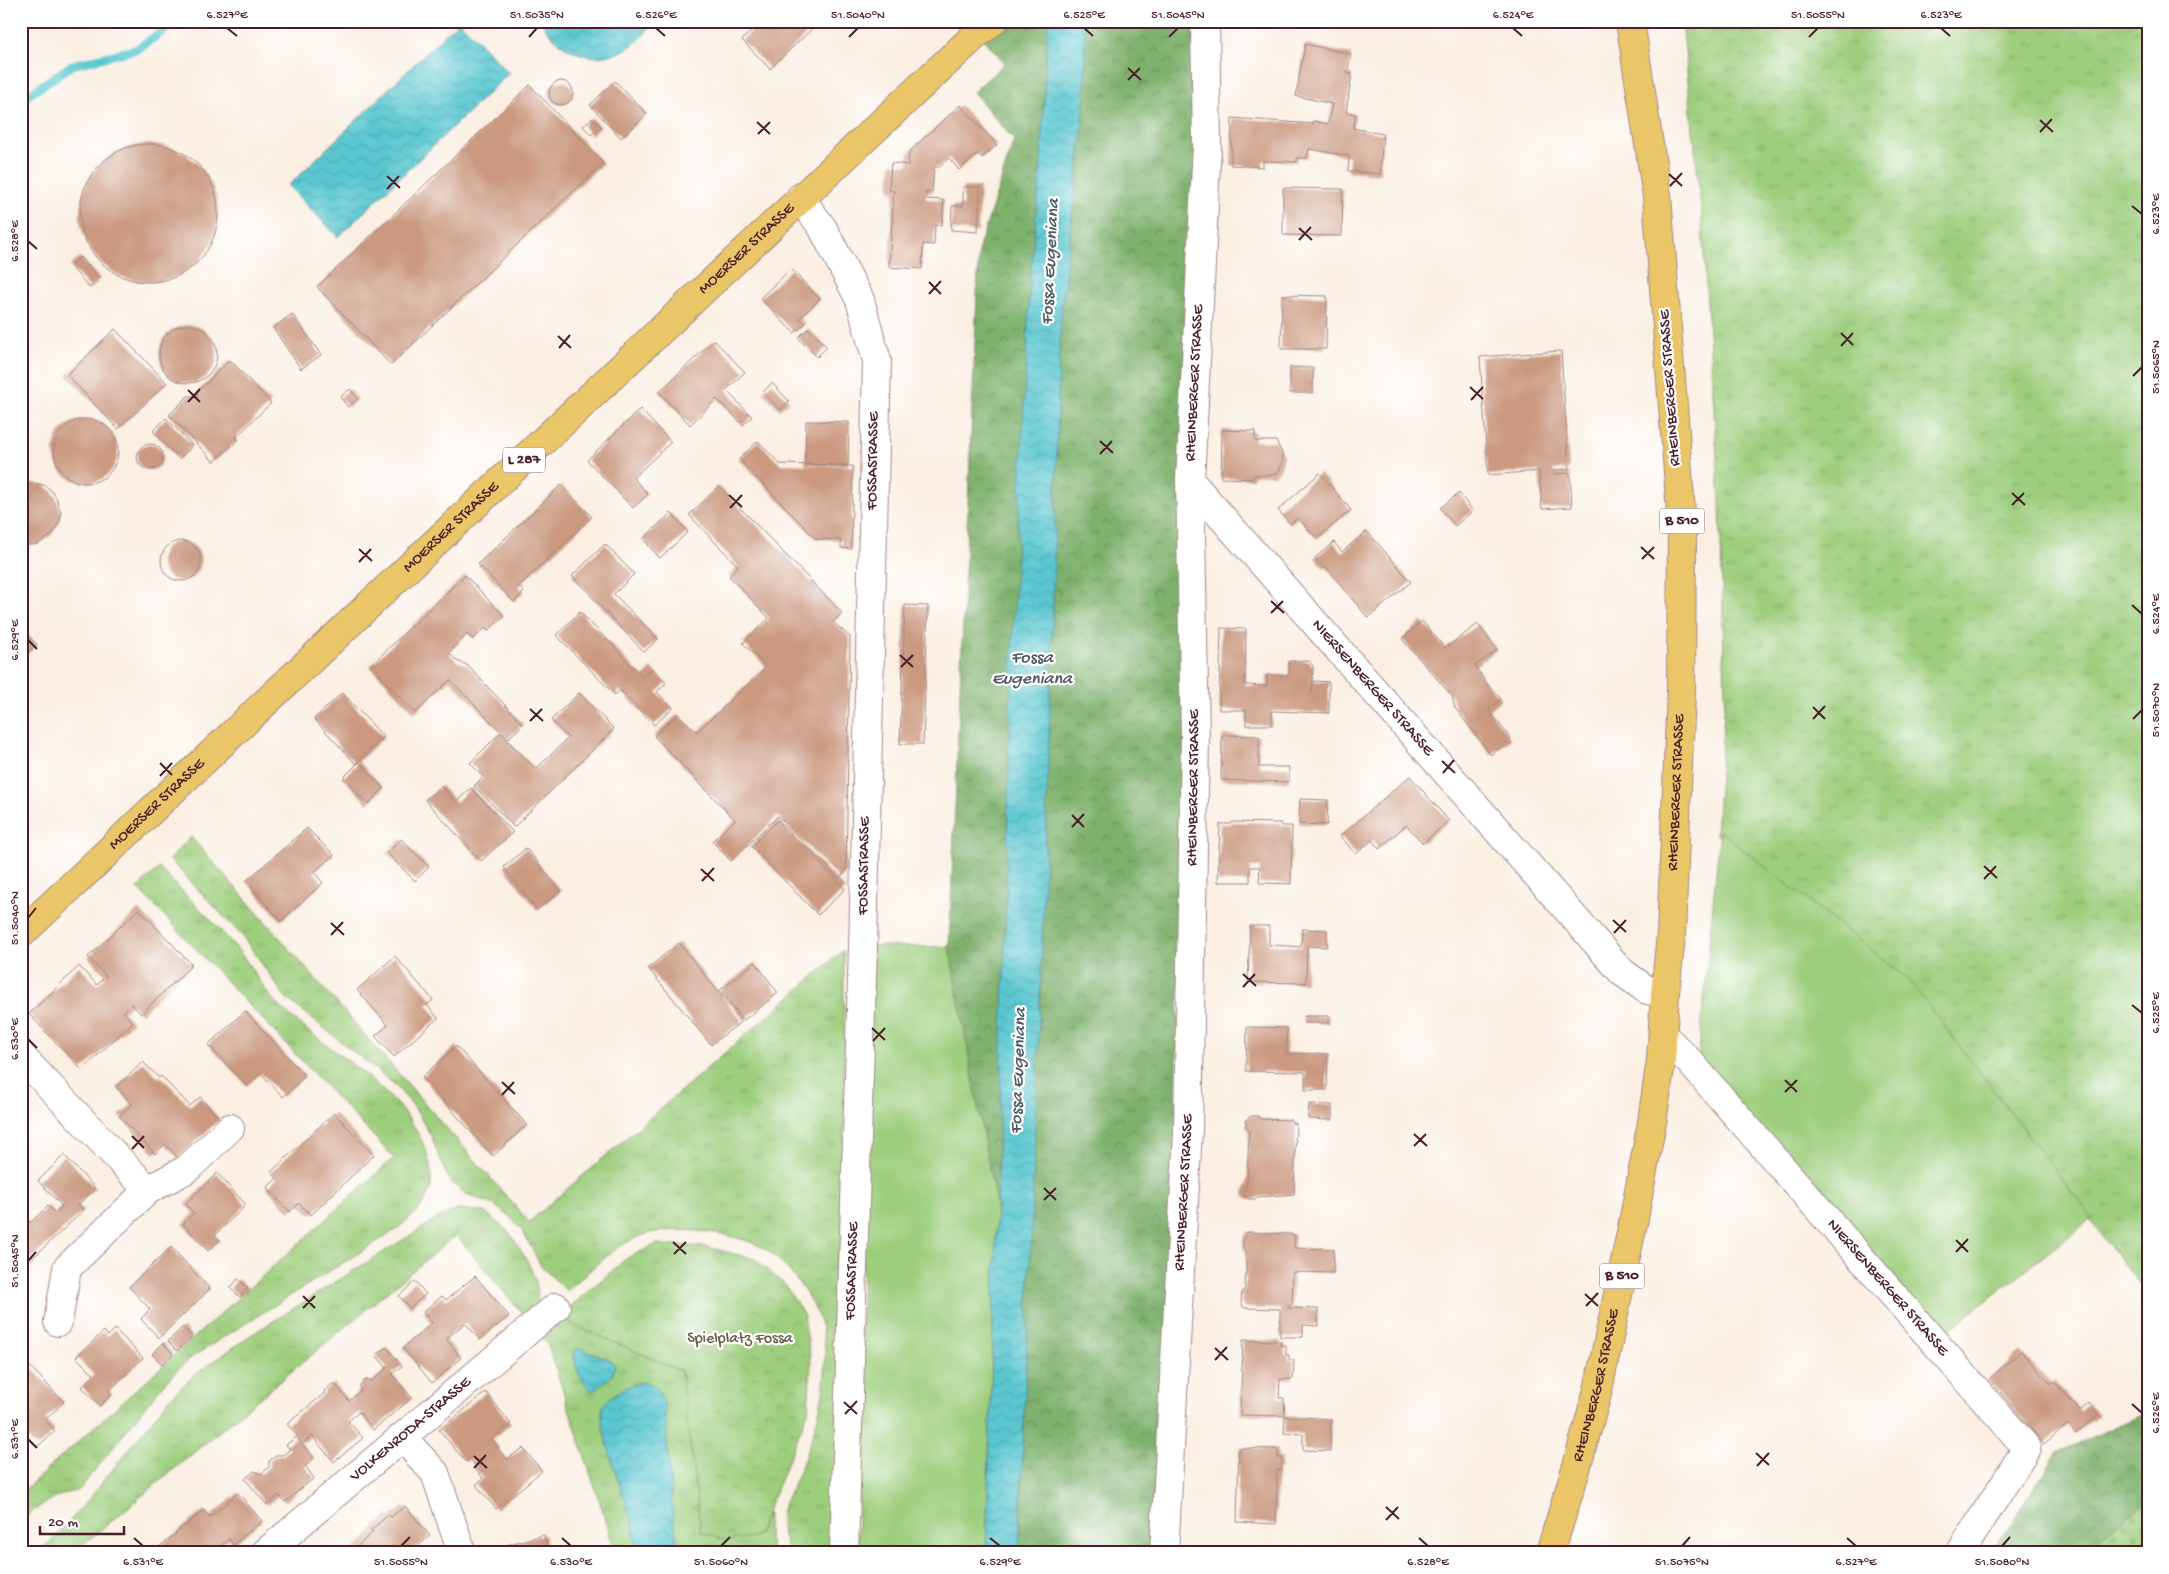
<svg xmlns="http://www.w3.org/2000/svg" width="2169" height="1574" font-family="'Gochi Hand',sans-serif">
	<defs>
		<pattern id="grass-tufts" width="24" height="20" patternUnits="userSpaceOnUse" patternTransform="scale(1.25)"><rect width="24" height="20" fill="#9dce7d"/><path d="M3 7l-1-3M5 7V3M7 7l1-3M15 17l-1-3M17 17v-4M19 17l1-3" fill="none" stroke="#89b06c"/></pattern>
		<pattern id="forest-crowns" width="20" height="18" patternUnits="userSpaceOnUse" patternTransform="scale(1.25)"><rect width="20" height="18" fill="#7eb16c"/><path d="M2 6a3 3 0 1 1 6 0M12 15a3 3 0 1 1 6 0" fill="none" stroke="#698f59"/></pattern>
		<pattern id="cemetery-stones" width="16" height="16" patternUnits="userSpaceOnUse" patternTransform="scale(1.25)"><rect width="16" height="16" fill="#9dce7d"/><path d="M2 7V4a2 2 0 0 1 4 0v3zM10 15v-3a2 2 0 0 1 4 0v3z" fill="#89b06c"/></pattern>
		<pattern id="park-crowns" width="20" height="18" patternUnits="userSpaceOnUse" patternTransform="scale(1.25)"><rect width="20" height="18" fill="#9dce7d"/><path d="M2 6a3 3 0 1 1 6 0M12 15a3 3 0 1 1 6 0" fill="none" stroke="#89b06c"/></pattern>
		<pattern id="water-waves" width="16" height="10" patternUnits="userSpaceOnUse" patternTransform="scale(1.25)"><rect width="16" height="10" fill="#5ac7d0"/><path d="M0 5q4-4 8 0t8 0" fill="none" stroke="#50aab3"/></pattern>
	</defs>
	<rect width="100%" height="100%" fill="#fff"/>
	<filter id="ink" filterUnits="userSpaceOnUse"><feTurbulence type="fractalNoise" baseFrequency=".02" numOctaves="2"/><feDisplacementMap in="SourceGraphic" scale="10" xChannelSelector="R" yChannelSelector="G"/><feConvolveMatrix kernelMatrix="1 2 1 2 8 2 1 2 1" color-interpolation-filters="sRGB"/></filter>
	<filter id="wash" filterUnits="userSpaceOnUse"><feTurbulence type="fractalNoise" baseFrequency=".0096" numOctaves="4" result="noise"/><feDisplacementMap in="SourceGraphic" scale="20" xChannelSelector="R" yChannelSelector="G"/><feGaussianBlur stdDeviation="1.12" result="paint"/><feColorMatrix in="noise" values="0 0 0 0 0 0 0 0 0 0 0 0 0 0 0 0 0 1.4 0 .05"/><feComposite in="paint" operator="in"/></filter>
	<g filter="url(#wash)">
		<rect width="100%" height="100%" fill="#faefe2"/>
		<path fill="url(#grass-tufts)" stroke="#747654" d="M1682,21H2148V1295L1904,981L1716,834L1725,697L1720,504L1701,209Z
			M191,837L529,1222L844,950V1338L837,1553H789C783,1538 779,1525 782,1509C808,1455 835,1390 822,1328C816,1302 787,1263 765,1249C736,1232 675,1225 643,1235C614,1245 590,1271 567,1291L541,1266L522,1230L509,1216L494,1205L466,1194L451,1182L445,1172L432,1138L423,1122L414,1107L395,1085L285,997L244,938L169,859Z
			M159,868C184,893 210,918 233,944C251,964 262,990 281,1008C331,1055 415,1094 430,1165C431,1173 433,1184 429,1192C423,1209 408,1220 394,1231L195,1355L178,1369L161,1387L79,1490L63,1494L46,1502L21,1520V1493L394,1158L138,888Z
			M460,1209L485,1212L509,1232L528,1262L536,1282L539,1307L527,1319L456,1235L73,1553H39L38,1551L49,1543L85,1504L170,1398L193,1376L251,1335L441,1216Z
			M563,1313L572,1324L681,1371L701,1532L757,1536L768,1513V1535L773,1553H614L608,1527L548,1345L538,1334Z"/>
		<path fill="url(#forest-crowns)" stroke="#64684c" d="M993,21H1205L1164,1553H1019L1031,1224L997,1211L949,947L979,248L1014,140L973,92L1005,63L978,33Z
			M2148,1412V1553H1991L2057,1453Z"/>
		<path fill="url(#cemetery-stones)" stroke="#747654" d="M2148,1501V1553H2082Z"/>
		<path fill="url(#park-crowns)" stroke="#747654" d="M657,1244L707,1247L755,1259L786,1286L804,1316L811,1363L808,1412L757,1536L726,1541L701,1532L681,1371L572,1324L563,1313L627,1258Z"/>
		<path fill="#9dce7d" stroke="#747654" d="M1720,831L1907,978L2092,1218L1935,1341L1698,1062Z
			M869,946L949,947L997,1211L986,1553H857Z"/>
		<path fill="url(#water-waves)" stroke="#52737e" d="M459,21L509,73L338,237L288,186Z
			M541,21H654C626,68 569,69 541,21Z
			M1048,21H1084C1092,134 1062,246 1059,359C1051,757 1034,1155 1019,1553H986L1005,942L1011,675L1030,279L1040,175Z
			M580,1348L608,1359L615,1365L613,1375L593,1391C581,1384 573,1364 574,1350Z
			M645,1382C656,1386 661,1392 664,1404L672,1504L678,1553H637C635,1543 634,1532 632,1522C626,1501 596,1424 603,1407C610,1393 630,1384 645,1382Z"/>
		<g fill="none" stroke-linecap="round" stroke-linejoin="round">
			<path stroke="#5ac7d0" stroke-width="9" d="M21,100L72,65L137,49L178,21"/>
		</g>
		<g id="blocks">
			<path fill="#ca9980" d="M762,21H820L770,69L742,40Z
				M1305,44L1351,54L1347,73L1352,74L1346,112L1356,114L1353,128L1383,134L1380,174L1348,171L1349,156L1309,149L1307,158H1297V162L1263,161V167L1231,165L1232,118L1313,124V121L1328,124L1332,104L1296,96Z
				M615,81L647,114L621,138L590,105Z
				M549 93a12 12 0 1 1 24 0a12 12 0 1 1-24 0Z
				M530,85L603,163L391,365L317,287Z
				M960,105L997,145L982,158L978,153L959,170L949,158L939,167H934L932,193L926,192V199L944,200L942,225H935L934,245L923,244L922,269L889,267L894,191L889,190L891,163L908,165L909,152Z
				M592,118L601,127L591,135L583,126Z
				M80 213a69 69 0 1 1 138 0a69 69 0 1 1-138 0Z
				M963,187H980L978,232L951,230L952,206H963Z
				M1283,188L1343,189L1342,236L1283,235Z
				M80,257L100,279L90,288L70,266Z
				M791,269L820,299L800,318L805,324L794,333L760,298Z
				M1282,295L1327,296L1326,349H1281Z
				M292,314L321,355L301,369L273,328Z
				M159 354a29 29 0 1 1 58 0a29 29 0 1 1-58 0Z
				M808,328L827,347L817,357L798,338Z
				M115,329L167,383L118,429L67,375Z
				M714,340L745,372L726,390L752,417L743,425L717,399L690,425L659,392Z
				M1561,351L1569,469L1553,470L1554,474L1570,473L1572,507L1542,509L1539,471L1488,475L1480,357Z
				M230,360L271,403L236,437L238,440L214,462L169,415L188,396H197L198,391Z
				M1290,367L1313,368V393H1290Z
				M772,383L789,401L780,410L763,392Z
				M350,389L358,399L348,407L340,397Z
				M640,409L671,442L633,478L648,494L633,508L587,460Z
				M166,418L193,446L179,459L153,431Z
				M54 451a32 32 0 1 1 64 0a32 32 0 1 1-64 0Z
				M806,421L849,422L848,465L805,464Z
				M1222,430L1255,431V441H1276L1283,455V462L1279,471L1275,475H1254L1253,479L1221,478Z
				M758,441L780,464L853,466L851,549L841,548V540L816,539L739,459Z
				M137 457a13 13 0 1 1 26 0a13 13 0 1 1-26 0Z
				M1320,473L1351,510L1317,539L1298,518L1290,524L1278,510Z
				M28,482L44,485L51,490L56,497L61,513L60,521L52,535L38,544L30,545H21V483Z
				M561,485L592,517L519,586L524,592L514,602L478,564Z
				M719,486L842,613L833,622L850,637L846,872L838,878L778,816L731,861L712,841L735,820L654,736L678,714L697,732L766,667L743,643L769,618L729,576L738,566L689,515Z
				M1459,493L1473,511L1455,526L1440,508Z
				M671,513L688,532L660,558L643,539Z
				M1367,531L1411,582L1368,618L1326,567L1324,568L1315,558L1334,542L1342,552Z
				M161 561a20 20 0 1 1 40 0a20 20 0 1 1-40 0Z
				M605,544L634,574L614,594L658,639L644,652L572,576Z
				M465,575L504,616L488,631L485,628L473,639L467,634L449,653L457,661L467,665L523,724L508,739L450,680L415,713L370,666Z
				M905,605L928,606L923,744H900Z
				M580,612L643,677L652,668L666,683L657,692L673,708L654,725L620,690L615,695L556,635Z
				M1422,621L1445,648L1478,624L1497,650L1475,666L1487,684L1501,699L1489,710L1511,739L1491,755L1455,708L1452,696L1402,639Z
				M21,628L37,645L21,659Z
				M1221,628L1246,629L1245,685L1267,686V675H1289V661H1309L1313,666L1312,693L1313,681L1329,682V713L1272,711V725H1246V710H1219Z
				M342,693L384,737L356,764L314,719Z
				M579,693L614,729L514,827L474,786L483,777L470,763L500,733L536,769L568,738L551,720Z
				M1222,735L1259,736V767H1289V782L1221,780Z
				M359,762L384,788L368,804L343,778Z
				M1410,776L1449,821L1423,843L1406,825L1379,849L1372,840L1356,854L1340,836Z
				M441,786L456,802L471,788L513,832L481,861L425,800Z
				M1300,799L1328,800L1327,825L1299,824Z
				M778,820L845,889L818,915L751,846Z
				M1232,822L1281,823V826H1292L1291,884L1259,883L1260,867H1250V882H1218L1220,824H1231Z
				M307,828L334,855L314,872L323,883L281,921L246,881Z
				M401,839L429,867L415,881L387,853Z
				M526,848L561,891L537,910L504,867Z
				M139,909L192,965L141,1014L132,1004L123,1012L133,1022L82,1070L29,1014L79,966L97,985L106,976L88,957Z
				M1250,926H1269V945L1289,946L1301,947L1302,929L1327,930V947L1307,946L1306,983L1248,982Z
				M679,943L742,1021L711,1045L648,968Z
				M395,956L433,1000L427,1005L438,1018L394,1057L375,1036L388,1025L357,990Z
				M755,962L778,993L744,1020L720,990Z
				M245,1011L305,1076L283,1097L261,1073L247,1086L208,1045Z
				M1304,1016H1329V1023H1304Z
				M1247,1027L1287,1028L1286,1053L1328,1054L1327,1090H1305V1072L1246,1071Z
				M456,1046L527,1125L493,1156L422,1077Z
				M143,1062L159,1078L161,1076L190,1106L200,1097L220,1119L178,1158L165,1144L155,1154L119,1116L132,1104L116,1087Z
				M1309,1104L1332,1105V1120L1308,1119Z
				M334,1113L374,1155L311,1215L299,1203L290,1212L267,1188L277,1178L271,1172Z
				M1251,1116H1258L1260,1119L1292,1120V1123H1296L1294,1194L1258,1197L1255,1199H1249L1244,1195L1245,1187L1247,1185L1249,1130L1246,1127V1120Z
				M64,1155L95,1188L78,1205L84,1210L21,1269V1226L27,1220L30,1223L48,1206L55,1213L62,1206L38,1181Z
				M217,1173L246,1205L215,1235L220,1240L208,1251L183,1224L194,1213L185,1204Z
				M1247,1232L1290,1234L1295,1235L1294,1248L1334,1249L1333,1273L1293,1272L1292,1305H1288V1308L1318,1309V1326L1303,1325V1337H1280V1309L1244,1308L1241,1302L1242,1292L1245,1288L1246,1270V1252L1243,1248V1239Z
				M171,1247L210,1289L159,1338L141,1319L150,1309L129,1287Z
				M475,1276L509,1316L480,1340L465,1323L446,1339L461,1358L432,1383L403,1348L432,1323L423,1312L442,1296L446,1300Z
				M238,1279L248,1288L240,1297L230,1288Z
				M415,1281L426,1294L410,1308L399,1296Z
				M183,1327L192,1337L177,1351L168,1341Z
				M115,1329L143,1358L109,1391L112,1394L100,1406L82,1387L94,1375L76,1357L104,1331L108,1336Z
				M1243,1340L1281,1341L1280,1345H1286V1355H1289V1360H1294L1293,1379H1280L1279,1398H1284L1285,1416L1240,1415Z
				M163,1343L173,1354L162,1364L152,1354Z
				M387,1347L402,1366L392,1374L412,1398L373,1430L359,1412L348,1421L363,1438L334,1462L312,1436L303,1443L287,1424L325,1393L324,1391L334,1383L349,1401L360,1391V1385L365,1380L372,1381L387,1368L376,1355Z
				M2021,1351L2051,1384L2054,1381L2080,1411L2089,1403L2098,1415L2075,1434L2068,1424L2044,1444L1989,1379Z
				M21,1357L64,1402L45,1420L55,1431L37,1447L21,1432Z
				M486,1392L511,1424L492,1439L499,1448L498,1449L507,1459L523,1448L542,1471L496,1509L476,1485L483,1478L475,1468L476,1467L469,1458L466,1462L439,1430Z
				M1285,1416L1331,1419L1330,1451L1303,1450V1434L1284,1433Z
				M296,1437L314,1458L305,1466L314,1478L285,1502L279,1495L267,1505L245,1479L254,1471L261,1474L269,1467V1461L277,1455H283L290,1449L286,1445Z
				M1239,1448L1278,1449V1458H1282L1281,1470H1277L1276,1524L1237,1522Z
				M238,1493L262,1521L233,1545L229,1539L212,1553H152L204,1510L210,1517Z
				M405,1506L430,1536L409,1553H350L373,1532L371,1530L388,1515L391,1517Z
				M544,1535L549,1553H500L499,1547Z
				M327,1546L333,1553H318Z"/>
		</g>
	</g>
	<g filter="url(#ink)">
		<use href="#blocks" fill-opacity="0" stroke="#a28786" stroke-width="1"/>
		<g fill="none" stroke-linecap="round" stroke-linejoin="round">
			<g stroke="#a28786" stroke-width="30">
				<g id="street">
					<path d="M800,198L822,227L860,300L877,361L863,947L844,1553"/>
					<path id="s1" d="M1190,481L1622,972L1647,990L1665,993"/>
					<path id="s2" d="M1663,1035L1689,1061L2027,1448L1960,1553"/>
					<path d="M21,1056L148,1190"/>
					<path d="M58,1322L67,1268L148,1190L187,1169L230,1128"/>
					<path d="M402,1437L435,1473L462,1553"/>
					<path id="s3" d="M265,1553L556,1307"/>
					<path id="s4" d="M1164,1553L1188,1132L1195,737L1190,481L1207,145L1205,21"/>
				</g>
			</g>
			<g stroke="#a28786" stroke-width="30">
				<g id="primary">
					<path id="s5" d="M21,934C193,770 367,607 540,444C686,307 831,169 978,33L993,21"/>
					<path id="s6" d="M1550,1553L1576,1469L1598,1390L1633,1223L1652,1122L1661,1060L1665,993L1671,935L1681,691L1682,525L1657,196L1630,21"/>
				</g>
			</g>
			<use href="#street" stroke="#fff" stroke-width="28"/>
			<use href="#primary" stroke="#ebc669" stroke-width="28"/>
		</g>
	</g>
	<path fill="none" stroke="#4a1f2b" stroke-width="2" d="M227,28L237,36M656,28L665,36M1084,28L1093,36M1513,28L1522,36M1941,28L1950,36M529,37L537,28M849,37L858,28M1169,37L1178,28M1809,37L1818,28M1128,68L1141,80M1128,80L1140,68M2040,120L2053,132M757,122L770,134M2040,132L2052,119M758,134L770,122M1669,174L1682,186M387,176L400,188M1670,186L1682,173M387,189L399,176M2132,206L2142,214M1299,228L1312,240M1299,240L1311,227M28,241L37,249M929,282L941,294M929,294L941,281M1841,333L1853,345M558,336L571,348M1841,346L1853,333M559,348L570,335M2133,376L2142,367M1470,387L1483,399M188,390L200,402M1471,400L1483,387M188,402L200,389M1100,441L1113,453M1100,454L1112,441M2012,493L2025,505M729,495L742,507M2012,505L2024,493M730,508L742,495M1641,547L1654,559M359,549L372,561M1642,559L1654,547M359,562L371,549M1271,601L1284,613M2132,605L2142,614M1271,613L1283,601M28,640L37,649M900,655L913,667M901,667L913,655M1813,707L1825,719M530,709L543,721M1813,719L1825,706M2133,719L2142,710M530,721L542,709M1442,761L1455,773M160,763L172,775M1443,773L1454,760M160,776L172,763M1072,815L1084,827M1072,827L1084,814M1984,866L1997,878M701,869L714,881M1984,879L1996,866M702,881L714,868M28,918L36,908M1613,920L1626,932M331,923L344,935M1614,933L1626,920M331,935L343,922M1243,974L1256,986M1243,987L1255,974M2132,1005L2142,1013M872,1028L885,1040M28,1039L37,1048M873,1041L885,1028M1785,1080L1797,1092M502,1082L515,1094M1785,1092L1797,1080M502,1095L514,1082M1414,1134L1427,1146M132,1136L144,1148M1414,1146L1426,1134M132,1149L144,1136M1044,1188L1056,1200M1044,1200L1056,1188M1956,1240L1968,1252M673,1242L686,1254M1956,1252L1968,1239M674,1254L686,1242M28,1261L36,1252M1585,1294L1598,1306M303,1296L315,1308M1586,1306L1598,1293M303,1308L315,1296M1215,1348L1228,1360M1215,1360L1227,1347M844,1402L857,1414M2132,1404L2142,1413M845,1414L857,1401M28,1439L37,1448M1756,1453L1769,1465M474,1456L487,1468M1757,1466L1769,1453M474,1468L486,1455M1386,1507L1399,1519M1386,1520L1398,1507M134,1538L143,1546M562,1538L571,1546M990,1538L1000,1546M1419,1538L1428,1546M1847,1538L1856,1546M401,1546L410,1537M721,1546L730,1537M1682,1546L1690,1537M2002,1546L2010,1537"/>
	<g text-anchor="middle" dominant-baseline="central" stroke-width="4.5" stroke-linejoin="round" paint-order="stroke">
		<g fill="#fff" stroke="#80626b" stroke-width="1">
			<rect x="503" y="447.5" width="42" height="25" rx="4"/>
			<rect x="1659.5" y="508.5" width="45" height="25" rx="4"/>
			<rect x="1599.5" y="1263.5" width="45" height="25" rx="4"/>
		</g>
		<g font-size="15" font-weight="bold" fill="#4a1f2b">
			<text x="524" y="460">L 287</text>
			<text x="1682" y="521">B 510</text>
			<text x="1622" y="1276">B 510</text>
		</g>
		<g font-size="16" fill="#4a1f2b" stroke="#fff">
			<text stroke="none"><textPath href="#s5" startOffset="998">MOERSER STRASSE</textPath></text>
			<text stroke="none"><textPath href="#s4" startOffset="1171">RHEINBERGER STRASSE</textPath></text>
			<text transform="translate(1671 388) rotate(-94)">RHEINBERGER STRASSE</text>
			<text transform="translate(874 461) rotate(-89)">FOSSASTRASSE</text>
			<text stroke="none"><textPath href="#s5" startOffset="592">MOERSER STRASSE</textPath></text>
			<text stroke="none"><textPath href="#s1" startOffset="276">NIERSENBERGER STRASSE</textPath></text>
			<text stroke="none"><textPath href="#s4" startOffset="766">RHEINBERGER STRASSE</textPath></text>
			<text stroke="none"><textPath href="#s6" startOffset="774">RHEINBERGER STRASSE</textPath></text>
			<text stroke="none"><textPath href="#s5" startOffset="188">MOERSER STRASSE</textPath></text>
			<text transform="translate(865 866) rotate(-89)">FOSSASTRASSE</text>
			<text stroke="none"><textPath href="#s4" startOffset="361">RHEINBERGER STRASSE</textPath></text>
			<text transform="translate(853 1271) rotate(-88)">FOSSASTRASSE</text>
			<text stroke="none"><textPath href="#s2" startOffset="338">NIERSENBERGER STRASSE</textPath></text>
			<text stroke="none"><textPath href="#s6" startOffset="174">RHEINBERGER STRASSE</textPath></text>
			<text stroke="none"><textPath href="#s3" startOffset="191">VOLKENRODA-STRASSE</textPath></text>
		</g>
		<g font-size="16" fill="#675c48" stroke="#fff">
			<text x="740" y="1339">Spielplatz Fossa</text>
		</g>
		<g font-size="18" font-style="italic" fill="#505a65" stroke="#fff">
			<text transform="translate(1051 262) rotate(-87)">Fossa Eugeniana</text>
			<text x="1032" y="658">Fossa<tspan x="1032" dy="21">Eugeniana</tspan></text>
			<text transform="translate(1019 1071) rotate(-88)">Fossa Eugeniana</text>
		</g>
	</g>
	<rect width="2169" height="1574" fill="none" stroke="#fff" stroke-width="55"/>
	<path d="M40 1526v8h84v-8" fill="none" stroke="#4a1f2b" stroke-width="2.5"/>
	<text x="48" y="1526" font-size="15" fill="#4a1f2b" stroke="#ffffff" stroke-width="4" paint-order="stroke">20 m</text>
	<rect x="28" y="28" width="2114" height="1518" fill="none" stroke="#4a1f2b" stroke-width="2"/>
	<g font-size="12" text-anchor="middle" fill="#4a1f2b">
		<text x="227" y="18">6.527°E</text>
		<text x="537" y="18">51.5035°N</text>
		<text x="656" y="18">6.526°E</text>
		<text x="858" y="18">51.5040°N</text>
		<text x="1084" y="18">6.525°E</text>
		<text x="1178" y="18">51.5045°N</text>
		<text x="1513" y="18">6.524°E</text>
		<text x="1818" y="18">51.5055°N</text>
		<text x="1941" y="18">6.523°E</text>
		<text transform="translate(2155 214) rotate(-90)" y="4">6.523°E</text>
		<text transform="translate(14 241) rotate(-90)" y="4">6.528°E</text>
		<text transform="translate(2155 367) rotate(-90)" y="4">51.5065°N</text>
		<text transform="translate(2155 614) rotate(-90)" y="4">6.524°E</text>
		<text transform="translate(14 640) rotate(-90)" y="4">6.529°E</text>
		<text transform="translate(2155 710) rotate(-90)" y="4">51.5070°N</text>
		<text transform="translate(14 918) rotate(-90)" y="4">51.5040°N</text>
		<text transform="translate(2155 1013) rotate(-90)" y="4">6.525°E</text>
		<text transform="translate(14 1039) rotate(-90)" y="4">6.530°E</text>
		<text transform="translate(14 1261) rotate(-90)" y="4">51.5045°N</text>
		<text transform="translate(2155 1413) rotate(-90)" y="4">6.526°E</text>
		<text transform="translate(14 1439) rotate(-90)" y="4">6.531°E</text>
		<text x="143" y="1565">6.531°E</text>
		<text x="401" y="1565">51.5055°N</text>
		<text x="571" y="1565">6.530°E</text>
		<text x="721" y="1565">51.5060°N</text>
		<text x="1000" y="1565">6.529°E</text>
		<text x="1428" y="1565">6.528°E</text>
		<text x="1682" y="1565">51.5075°N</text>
		<text x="1856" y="1565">6.527°E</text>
		<text x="2002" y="1565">51.5080°N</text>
	</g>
</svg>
